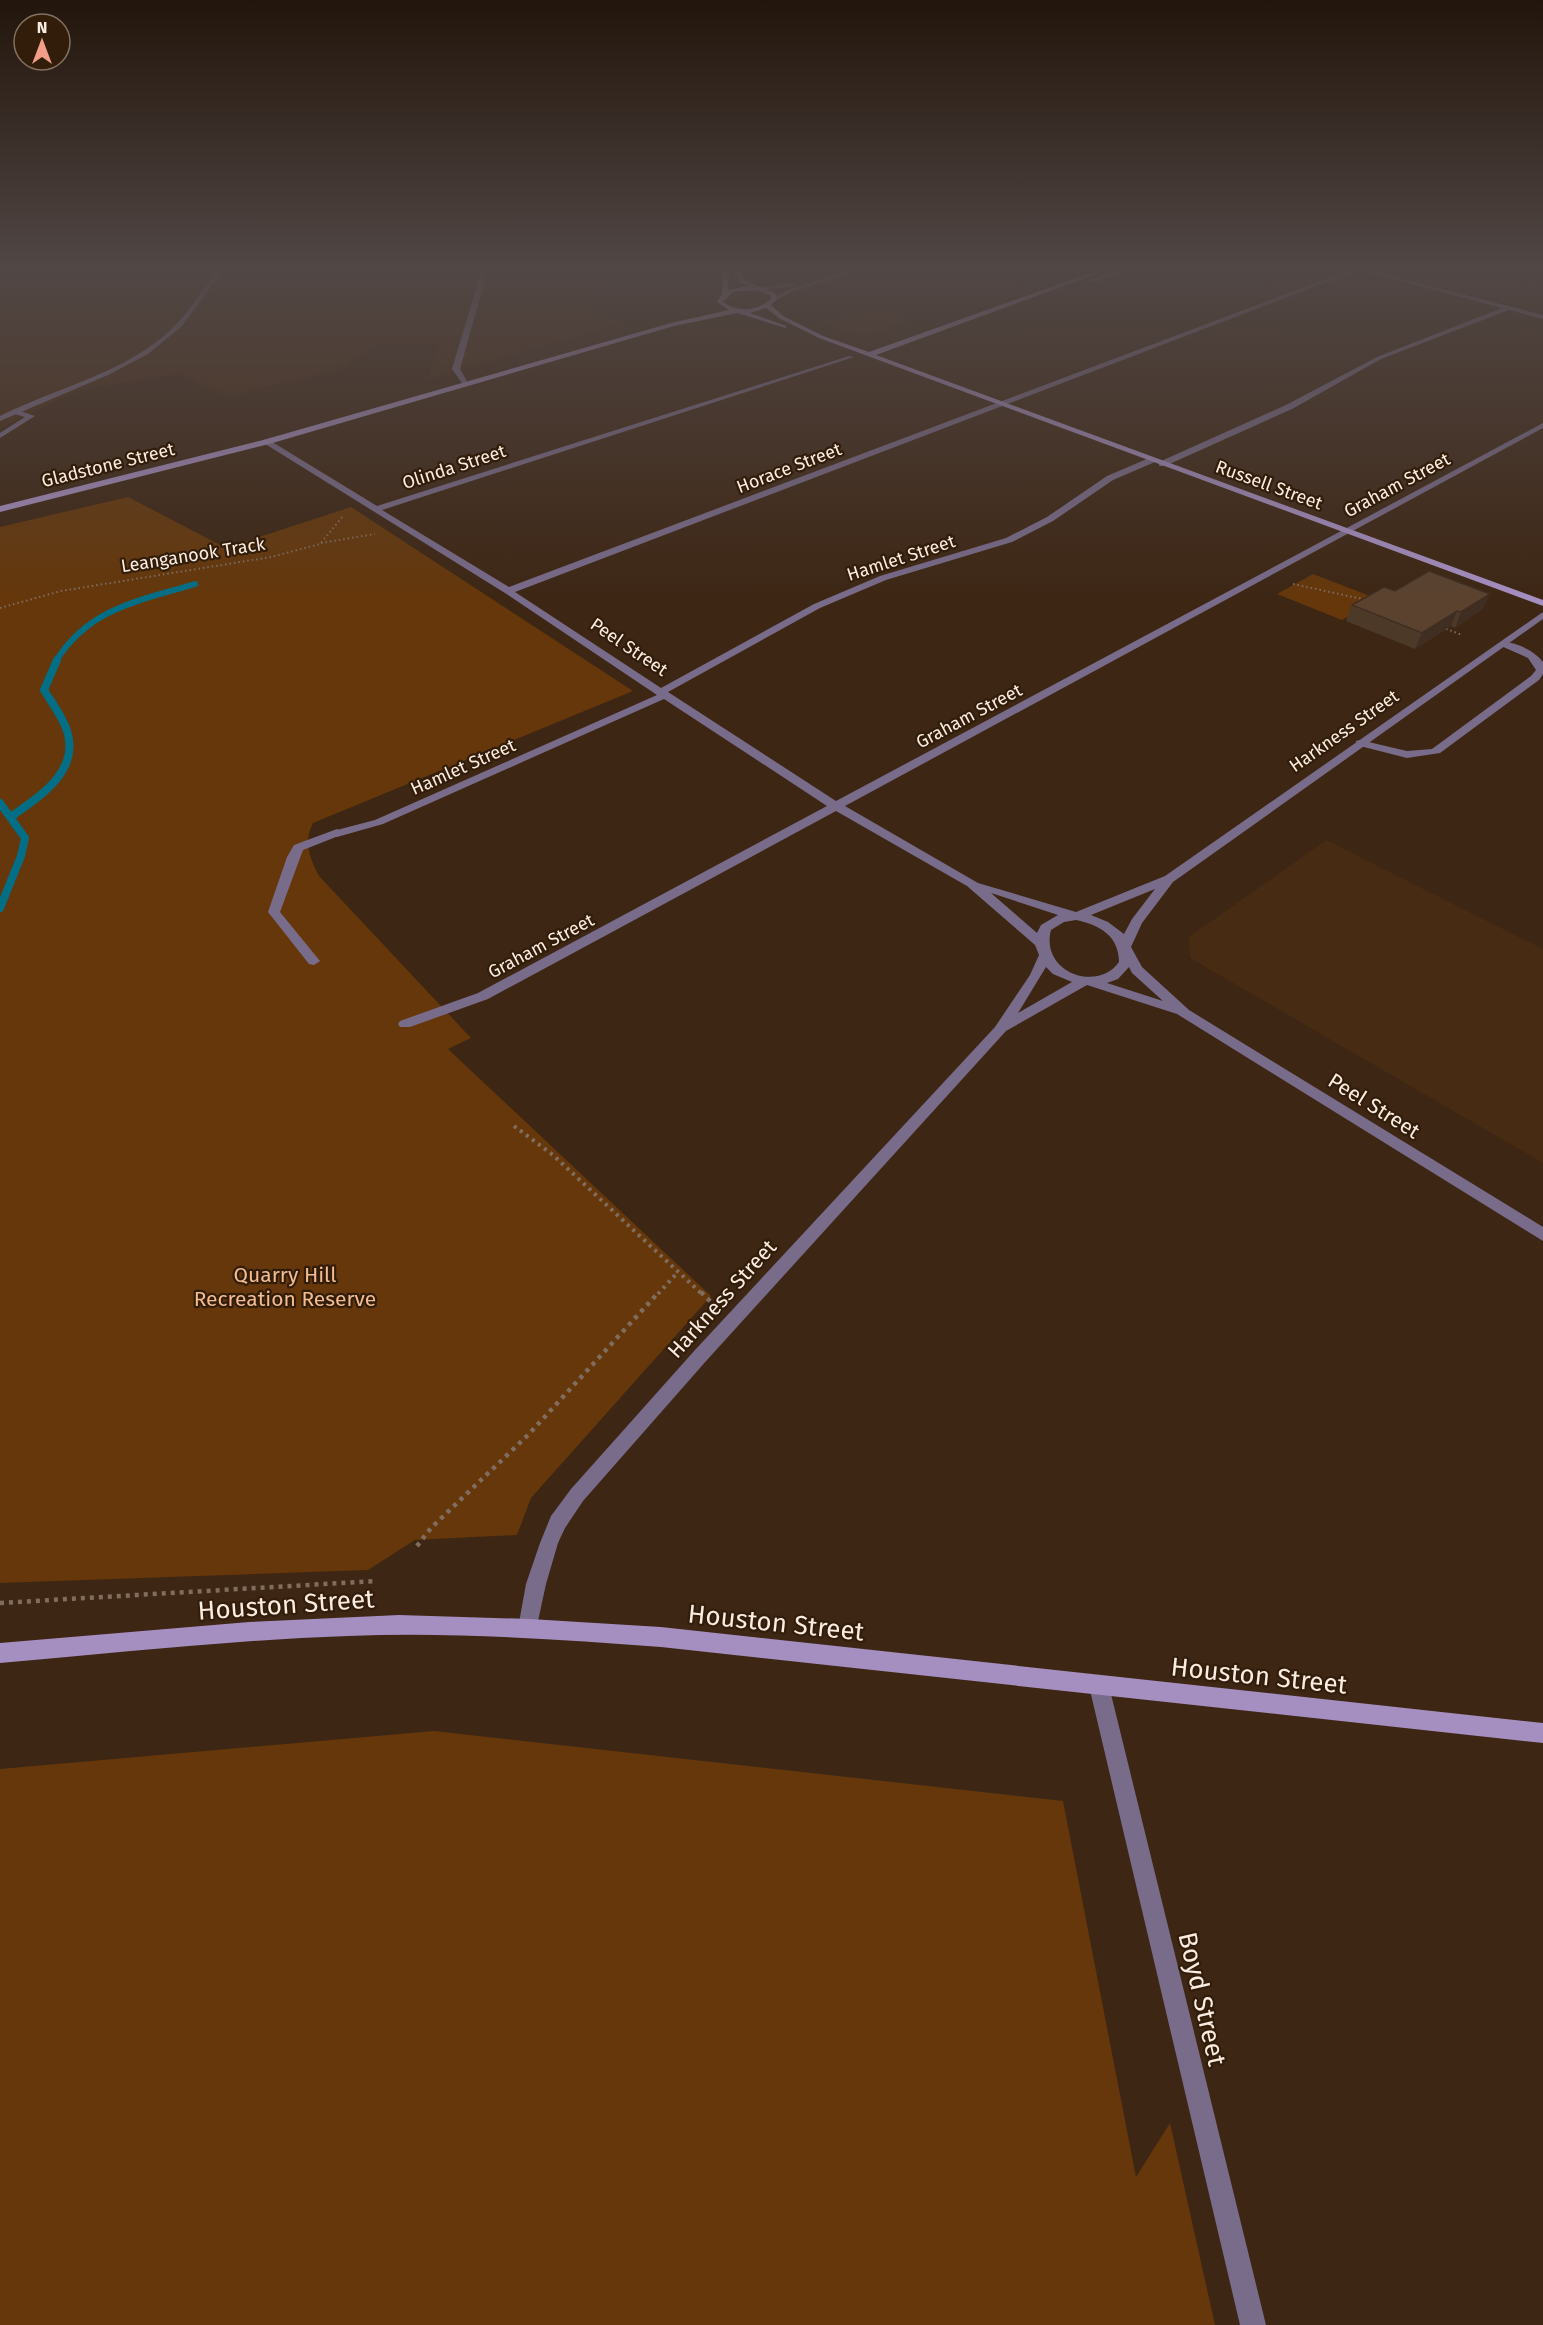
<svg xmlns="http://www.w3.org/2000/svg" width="1543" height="2325" font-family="'Fira Sans',sans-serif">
	<rect width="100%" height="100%" fill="#3d2614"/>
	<path fill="#472b13" d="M0,272H598L593,311L623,323L420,381L428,376L440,344L376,345L338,370L230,396L180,374L81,389L0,428Z
		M880,310L910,320L862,336L820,321Z
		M1326,840L1543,949V1163L1190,958L1189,937Z"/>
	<path fill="#65370b" d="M128,497L226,548L351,507L633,691L313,823C303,842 310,858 319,876L471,1038L448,1049L711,1296L531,1498L517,1535L415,1540L368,1570L0,1583V527Z
		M1313,574L1378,599L1342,620L1277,594Z
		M434,1731L1063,1801L1136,2177L1170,2123L1215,2325H0V1769Z"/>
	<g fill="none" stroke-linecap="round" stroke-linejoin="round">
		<path stroke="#036f86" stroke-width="6" d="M56,661C89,608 139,601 195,584"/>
		<path stroke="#036f86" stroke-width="8" d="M0,803L25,838L21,856L0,908
			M12,816C40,796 80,771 67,731C63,717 52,703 44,690L57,660"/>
		<path stroke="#816d5e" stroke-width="2" stroke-dasharray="1.5 3" stroke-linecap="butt" d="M321,543L375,534
			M1293,584L1367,600
			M0,608L61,591L271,557L320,544L344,515
			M1442,627L1462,635"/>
		<path stroke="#816d5e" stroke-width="4" stroke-dasharray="3 4.5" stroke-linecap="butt" d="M514,1126L553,1155L702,1294
			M658,1294L678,1272"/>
		<path stroke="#816d5e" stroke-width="4.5" stroke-dasharray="4 5" stroke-linecap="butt" d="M701,1292L714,1305
			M417,1546L431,1528L529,1434L659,1292
			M0,1603L376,1581"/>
		<path fill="#796b8a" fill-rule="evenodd" d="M14,409L35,416L0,438V433L25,417L11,413Z
			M1501,642C1515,641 1535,651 1543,662V674L1539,680L1440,753L1407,758L1356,745V741L1360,740L1407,751L1432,749L1531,676L1536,670L1528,658L1501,646Z
			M337,829L343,833L341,835L303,850L280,912L320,961L314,965L309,964L268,912L287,857L294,845Z"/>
		<path fill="#796b8a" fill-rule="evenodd" d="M216,272H222L182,326L148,354L108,375L0,421V416C54,389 117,375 164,336C185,318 200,294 216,272Z
			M481,272H487L460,369L469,385L465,387L452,369Z
			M844,272H854L791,292L776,300L771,299L787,290Z
			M1344,272H1353L515,592L661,688L814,604L880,576L1006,538L1047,517L1107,476L1149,458H1155V462L1113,480L1053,521L1012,542L886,580L820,608L668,692L836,801L1543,423V428L845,806L978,883L1076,912L1165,876L1543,612V619L1173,882L1142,923L1131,947L1142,967L1189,1010L1543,1227V1241L1177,1014L1087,985L1006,1031L707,1360L583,1501L565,1528L558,1543L546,1584L535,1635L528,1638L521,1635L518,1628L526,1584L540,1543L551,1516L571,1489L695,1350L995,1027L1030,975L1039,955L1035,945L967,886L836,811L488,999L410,1027H400L398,1024L400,1021L478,993L827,806L664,699L383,824L337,837L333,835V831L375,820L657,695L505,593L262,442L269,440L377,506L849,356L854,357L382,510L509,587ZM1155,889L1132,919L1124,934L1108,922L1091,915ZM991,893L1058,915L1041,925L1037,933ZM1076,920C1100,925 1119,936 1119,962C1097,993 1040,972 1051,930L1064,922ZM1046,967L1053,974L1072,982L1018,1013ZM1129,967L1132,973L1163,1001L1107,983L1118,979Z
			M1366,272H1376L1543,315V319L1509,310L1381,359L1292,409L1165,466H1159V462L1286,405L1377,357L1502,308Z
			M793,283L795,286L759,290L756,288Z
			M1099,1676L1106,1679L1109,1686L1266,2325H1240L1089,1686L1092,1679Z"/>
		<path fill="#a58ec0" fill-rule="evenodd" d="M723,272H729L728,290L748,286L740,282L734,272H740L744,280L775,293L777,299L771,305L783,316L823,336L869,352L1093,272H1102L876,355L1543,600V606L819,338L779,318L766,308L750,313L786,326V328L737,313L674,326L269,444L0,512V506L263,440L671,323L729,310L717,302L722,294ZM756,290L770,295L771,299C757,311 738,313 723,302L733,292Z
			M1111,272H1120L1094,282L1089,281Z
			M399,1615L530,1619L661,1627L1543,1723V1743L661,1647C557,1639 453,1632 348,1636C232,1640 116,1653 0,1663V1643L249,1622Z"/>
	</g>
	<path fill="#4d3928" d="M1395,591L1483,609L1455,628L1451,626L1415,649L1346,621L1352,605Z"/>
	<path fill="#3f2e21" d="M1490,594L1483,609L1455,628L1461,612Z
		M1457,611L1451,626L1415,649L1422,633Z"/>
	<path fill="#5a422f" stroke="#3f2e21" stroke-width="1.5" d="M1429,571L1490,594L1461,612L1457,611L1422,633L1352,605L1384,587L1395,591Z"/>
	<linearGradient id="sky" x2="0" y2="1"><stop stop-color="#22150b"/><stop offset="0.45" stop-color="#514745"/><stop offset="1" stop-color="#514745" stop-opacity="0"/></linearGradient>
	<rect width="1543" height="598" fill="url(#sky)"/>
	<g text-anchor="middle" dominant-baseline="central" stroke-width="4.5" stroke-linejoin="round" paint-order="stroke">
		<g font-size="18" fill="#fbece1" stroke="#321d0a">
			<text transform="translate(108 465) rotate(-14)">Gladstone Street</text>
			<text transform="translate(454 467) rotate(-18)">Olinda Street</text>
			<text transform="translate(789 468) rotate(-21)">Horace Street</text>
			<text transform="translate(1269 485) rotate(20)">Russell Street</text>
			<text transform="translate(1397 485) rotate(-28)">Graham Street</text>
			<text transform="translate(193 555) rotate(-9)">Leanganook Track</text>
			<text transform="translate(901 558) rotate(-18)">Hamlet Street</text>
			<text transform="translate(629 647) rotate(34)">Peel Street</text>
			<text transform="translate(969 716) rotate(-28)">Graham Street</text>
			<text transform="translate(1344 731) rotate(-35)">Harkness Street</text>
			<text transform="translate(463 767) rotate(-24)">Hamlet Street</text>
			<text transform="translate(541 946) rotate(-28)">Graham Street</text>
		</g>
		<g font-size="21" fill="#fbece1" stroke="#321d0a">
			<text transform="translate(1374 1106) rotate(32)">Peel Street</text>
			<text transform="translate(722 1299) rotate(-48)">Harkness Street</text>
		</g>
		<g font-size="21" fill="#f4bc91" stroke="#321d0a">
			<text x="285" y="1275">Quarry Hill<tspan x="285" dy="24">Recreation Reserve</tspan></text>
		</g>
		<g font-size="26" fill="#fbece1" stroke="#321d0a">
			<text transform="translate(286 1605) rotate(-4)">Houston Street</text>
			<text transform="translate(776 1623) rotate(6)">Houston Street</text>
			<text transform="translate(1259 1676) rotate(6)">Houston Street</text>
			<text transform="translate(1202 1999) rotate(77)">Boyd Street</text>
		</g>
	</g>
	<g transform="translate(42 42)"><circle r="28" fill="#321d0a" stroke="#827060" stroke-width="1.5"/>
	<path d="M0-4.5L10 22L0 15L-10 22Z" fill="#f49e89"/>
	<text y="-9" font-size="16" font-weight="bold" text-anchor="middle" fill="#fbece1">N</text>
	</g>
</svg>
